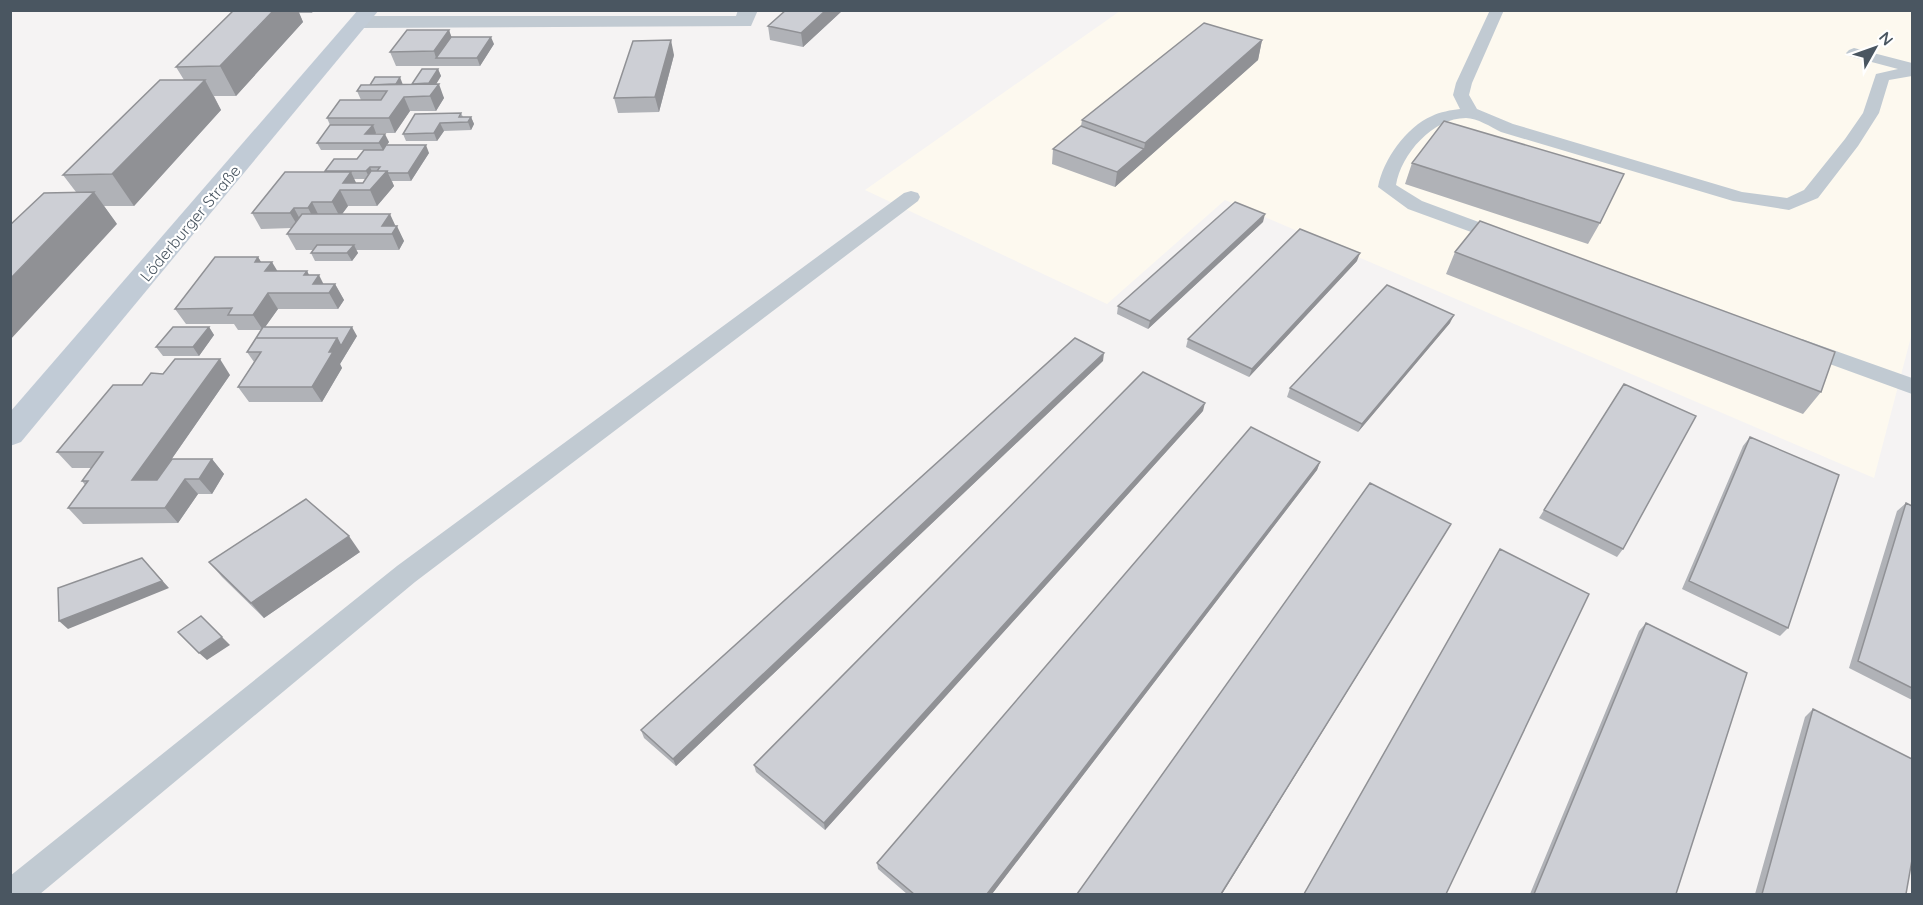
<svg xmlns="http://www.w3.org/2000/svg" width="1923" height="905" font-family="Quicksand,sans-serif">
	<rect width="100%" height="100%" fill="#f5f3f3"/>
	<path fill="#fdf9ef" d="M1120,11H1912V333L1874,478L1225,200L1107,304L865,190Z"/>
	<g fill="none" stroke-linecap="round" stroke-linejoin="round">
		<path fill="#c1cad2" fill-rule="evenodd" d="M1490,10H1504L1472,83L1469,95L1477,109L1513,124L1742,192L1787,198L1804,190L1845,139L1863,113L1876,74L1898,69L1849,56L1846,53L1849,50L1854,48L1912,63V76L1889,80L1879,113L1858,146L1818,198L1789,210L1733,201L1501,132C1491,127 1477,118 1466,118C1433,118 1401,154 1396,185L1422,201L1511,234L1514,238L1511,242L1504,244L1408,209L1378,187C1383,160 1406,127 1432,116C1440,112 1451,110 1460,109L1453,95L1456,83Z
			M911,191L918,193L920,197L918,201L415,582L40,894H10V876L397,566L904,193Z
			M1802,339L1912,378V394L1794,351L1791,346L1794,341Z"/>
		<path fill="#c1cad2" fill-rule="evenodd" d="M738,10H758L751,26L360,28L353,26L350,22L353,18L360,16H736Z"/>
		<path fill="#c1cbd6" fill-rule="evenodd" d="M358,10H379L21,442L10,446V412Z"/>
	</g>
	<path fill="#b0b2b7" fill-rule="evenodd" d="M234,10H314L312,13H299L303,22L236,96H214L221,110L134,206H104L117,224L76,192L63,175L184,80L176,67Z
		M843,10L803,47L770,40L768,26Z
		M449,30L451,37L494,44L480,66H396L390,52Z
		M1262,40L1258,60L1115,187L1052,164L1053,149L1081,126L1082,120Z
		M674,55L659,112L618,113L614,98Z
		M438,69L441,76L436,84L444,98L436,111H410L395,133H376L375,134L389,142L387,145L429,153L411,181H392L394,186L377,206H348L342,214L396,226L404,241L399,250H356L358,253L352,261H315L311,253L313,250H296L287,234L292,228L261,229L252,213L326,172L325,171L357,159L364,150H321L317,143L330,125L327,118L361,100L357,91L403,84H412ZM354,179H365L363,183H356Z
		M461,113L463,117H471L474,124L471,130L444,131L437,141H406L403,134Z
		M1412,163L1600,223L1588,244L1405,184Z
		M1263,222L1148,329L1117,314L1118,306Z
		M1455,252L1821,392L1803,414L1446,274Z
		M258,257L261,262L277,271H307L309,275L323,284H335L344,300L338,309H278L265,327L357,336L340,364L342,368L322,402H249L238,387L254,362L247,352L261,330H238L234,324H186L175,309Z
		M1357,261L1249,377L1186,347L1188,339Z
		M1450,323L1358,432L1287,397L1290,388Z
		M209,327L214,335L199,356H163L156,347Z
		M1103,361L676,766L644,738L641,730Z
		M230,375L157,480L212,459L224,474L212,494H198L178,523L83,524L68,508L85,485L82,481L92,468H72L57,452L142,385Z
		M1624,384L1623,549L1617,557L1539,518Z
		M1203,411L825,830L756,772L754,765Z
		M1750,437L1788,628L1780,636L1682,589L1743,446Z
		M1320,462L1317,470L992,894H907L878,869L877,863Z
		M1906,503L1912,506V700L1849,668L1897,511Z
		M360,552L264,618L222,577L209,562Z
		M1646,623L1676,894H1530L1639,631Z
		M1813,709L1906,894H1755L1805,717Z"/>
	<path fill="#909195" d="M274,10H298L303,22L236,96L220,66Z
		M826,10H843L803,47L801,33Z
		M449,30L454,44L436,58L434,51Z
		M491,37L494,44L480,66L477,58Z
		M671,40L674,55L659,112L655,97Z
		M1262,40L1258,60L1115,187L1117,172L1144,149L1145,143Z
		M438,69L441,76L432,91L429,83Z
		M400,77L403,85L391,91Z
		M205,80L221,110L134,206L112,174Z
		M439,84L444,98L436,111L430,96Z
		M404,97L410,111L395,133L389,118Z
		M471,117L474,124L471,130L468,122Z
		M440,123L444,131L437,141L434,133Z
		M373,125L376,133L369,142L365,134Z
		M385,134L389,142L383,150L379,143Z
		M426,145L429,153L411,181L408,173Z
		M370,167L373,174L370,179L366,171Z
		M387,171L394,186L377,206L370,190Z
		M351,172L358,187L343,183Z
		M340,190L348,206L340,217L332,202Z
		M94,192L117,224L10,340V279Z
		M312,202L320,218L316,223L308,208Z
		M294,208L302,223L299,228L290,213Z
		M390,214L396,227L397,226L404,241L399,250L392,234L382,226Z
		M1265,214L1263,222L1148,329L1150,321Z
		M354,245L358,253L352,261L347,253Z
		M1360,253L1357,261L1249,377L1252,369Z
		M258,257L266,270L272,262L281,277H264L255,262Z
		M307,271L313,283L319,275L327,291L318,293L304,275Z
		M335,284L344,300L338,309L329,293Z
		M268,293L278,309L263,330L253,315Z
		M1454,315L1450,323L1358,432L1362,424Z
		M209,327L214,335L199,356L193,347Z
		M352,327L357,336L340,364L342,368L322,402L312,387L329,352L337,338Z
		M1104,353L1103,361L676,766L673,759Z
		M220,359L230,375L146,496L132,480Z
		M1205,403L1203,411L825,830L824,823Z
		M212,459L224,474L212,494L199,479Z
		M1320,462L1317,470L992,894H987Z
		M185,479L198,494L178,523L165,508Z
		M1451,524L1222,894H1221Z
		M349,536L360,552L264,618L251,603Z
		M142,558L169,588L68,629L59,621Z
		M222,637L230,645L207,660L199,653Z"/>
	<path fill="#cdcfd5" stroke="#909195" stroke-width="1.5" d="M234,10H274L220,66L176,67Z
		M786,10H826L801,33L768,26Z
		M1204,23L1262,40L1145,143L1082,120Z
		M407,30H449L434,51L390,52Z
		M451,37H491L477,58H436Z
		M671,40L655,97L614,98L633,41Z
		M422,69H438L429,83L412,84Z
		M375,77H400L396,84L370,85Z
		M160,80H205L112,174L63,175Z
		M439,84L430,96L404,97L389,118H327L340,100H381L387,91H357L361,85Z
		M461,113L459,117H471L468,122L440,123L434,133L403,134L415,114Z
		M1444,121L1624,174L1600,223L1412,163Z
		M330,125H373L365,134H385L379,143H317Z
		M1081,126L1144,149L1117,172L1053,149Z
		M386,145H426L408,173H388L387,171H377L380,167H370L366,171H325L334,159H357L364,150H383Z
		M371,171H387L370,190H340L332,202H312L308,208H294L290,213H252L285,172H351L343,183H363Z
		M94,192L10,279V225L44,193Z
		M1235,202L1265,214L1150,321L1118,306Z
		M302,214H390L382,226H397L392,234H287Z
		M1480,221L1835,352L1821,392L1455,252Z
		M1300,229L1360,253L1252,369L1188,339Z
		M317,245H354L347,253H311Z
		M215,257H258L255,262H272L265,271H307L304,275H319L313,284H335L329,293H268L253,315H228L232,308L175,309Z
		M1387,285L1454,315L1362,424L1290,388Z
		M173,327H209L193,347H156Z
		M263,327H352L341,346L337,338H256L251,346Z
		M256,338H337L329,352H333L312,387H238L261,352H247Z
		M1075,338L1104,353L673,759L641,730Z
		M175,359H220L132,480H157L172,459H212L199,479H185L165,508H68L88,481H82L103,452H57L113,385H142L151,373L163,374Z
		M1143,372L1205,403L824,823L754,765Z
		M1624,384L1696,416L1623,549L1544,510Z
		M1251,427L1320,462L987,894H914L877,863Z
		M1750,437L1839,475L1788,628L1689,581Z
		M1370,483L1451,524L1221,894H1077Z
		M306,499L349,536L251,603L209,562Z
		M1906,503L1912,506V688L1858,661Z
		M1500,549L1589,594L1446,894H1304Z
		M142,558L162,581L59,621L58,588Z
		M201,616L222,637L199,653L178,632Z
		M1646,623L1747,673L1676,894H1534Z
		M1813,709L1912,759V860L1906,894H1762Z"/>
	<g text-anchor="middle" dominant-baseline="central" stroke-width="4.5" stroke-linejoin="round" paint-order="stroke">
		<g font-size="16" fill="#4a5661" stroke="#fff">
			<text transform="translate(190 223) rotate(-50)">Löderburger Straße</text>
		</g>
	</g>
	<rect width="1923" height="905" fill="none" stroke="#4a5661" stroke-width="24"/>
	<g transform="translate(1875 48) rotate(50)" stroke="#ffffff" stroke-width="4.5" paint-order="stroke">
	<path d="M0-4.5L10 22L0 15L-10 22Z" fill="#4a5661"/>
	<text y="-9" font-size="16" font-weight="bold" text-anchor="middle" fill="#4a5661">N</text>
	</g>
</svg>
